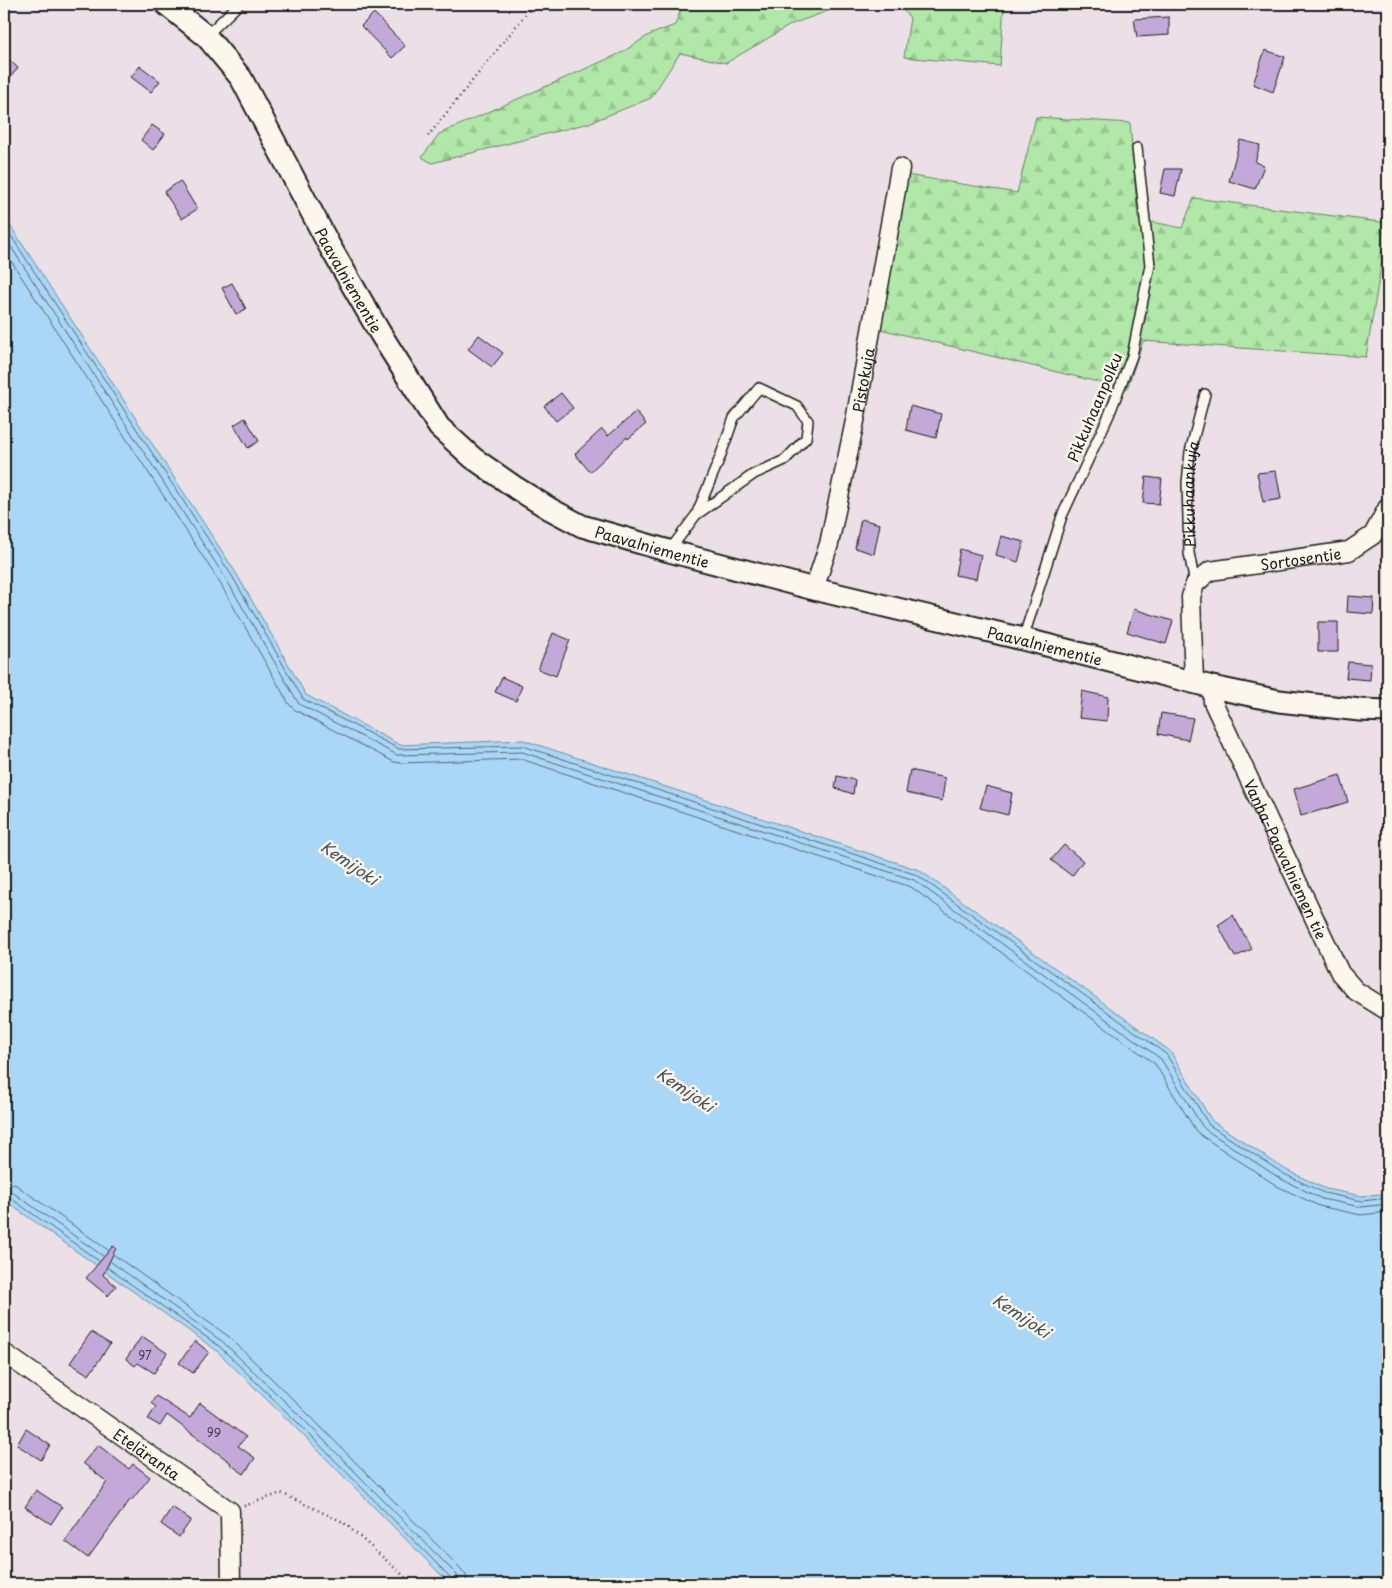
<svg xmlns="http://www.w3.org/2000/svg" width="1392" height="1588" font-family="'Playpen Sans',sans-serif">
	<defs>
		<pattern id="forest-firs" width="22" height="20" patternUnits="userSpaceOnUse" patternTransform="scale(1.25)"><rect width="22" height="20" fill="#b1e7a9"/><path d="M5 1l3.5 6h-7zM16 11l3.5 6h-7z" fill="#98c691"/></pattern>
	</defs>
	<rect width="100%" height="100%" fill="#eae0e6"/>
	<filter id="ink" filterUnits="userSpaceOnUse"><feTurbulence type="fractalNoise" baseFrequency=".02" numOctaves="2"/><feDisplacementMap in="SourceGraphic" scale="10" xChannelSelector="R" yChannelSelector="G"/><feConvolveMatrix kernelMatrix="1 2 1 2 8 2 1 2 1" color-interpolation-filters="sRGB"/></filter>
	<g filter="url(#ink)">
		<path fill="url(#forest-firs)" stroke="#668262" d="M683,4H847L792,24L726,63L680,53L651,98L589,123L432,163L422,157L439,134L621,53L649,35L675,25Z
			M898,4H1004L1000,66L904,57L910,18Z
			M1036,117L1130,123L1138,219L1182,228L1194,198L1388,223L1366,357L1143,341L1127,389L880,329L906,175L1017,193Z"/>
		<path fill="#aad7f6" stroke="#718c9f" d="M4,216L236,573L306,695L400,745L523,740L919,870L1170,1051L1212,1121L1286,1170L1326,1189L1362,1196L1388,1193V1584H450L294,1426L216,1350L4,1200Z"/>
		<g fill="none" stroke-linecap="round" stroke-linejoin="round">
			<path stroke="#556773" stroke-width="1" d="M4,225L232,576L303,699L399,749L523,746L917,875L1166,1054L1209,1125L1284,1174L1324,1193L1362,1201L1388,1198
				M4,236L226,579L299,704L397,755L522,752L914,880L1161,1059L1202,1126L1206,1130L1281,1179L1322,1199L1361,1207L1388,1204
				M4,250L220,583L289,704L295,710L394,762L401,763L521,759L911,887L1155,1064L1196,1131L1202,1136L1277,1186L1319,1206L1361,1215L1388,1212
				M4,1182L16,1185L108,1250
				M4,1190L12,1192L103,1256
				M4,1196L9,1197L99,1261
				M114,1255L228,1336L307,1413L461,1569L466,1575L467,1584
				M111,1262L223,1342L302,1418L456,1574L459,1579L460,1584
				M108,1268L219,1346L298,1423L452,1579L453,1584"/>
		</g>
		<path fill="#c3a9d7" stroke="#1c1c1c" d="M374,13L405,46L392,58L361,26Z
			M1169,17V35L1137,37L1134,19Z
			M1265,50L1285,57L1273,92L1253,84Z
			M4,55L18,68L4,85Z
			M140,66L160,81L151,92L131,77Z
			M152,125L165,134L153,150L141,140Z
			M1240,140L1260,145L1255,162L1264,166L1255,189L1229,181Z
			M1165,169H1181L1175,196L1160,193Z
			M180,181L197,209L182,219L164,192Z
			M232,283L246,309L236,314L222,288Z
			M479,335L503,353L492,367L468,349Z
			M561,393L573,408L556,421L544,406Z
			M910,406L941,414L936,438L906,430Z
			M636,412L646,424L628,439L627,437L590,472L575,454L602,429L608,436Z
			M245,418L259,441L248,448L234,425Z
			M1276,471L1281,499L1263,502L1257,473Z
			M1146,477L1162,479L1159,504L1143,503Z
			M861,519L880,524L874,554L855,548Z
			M1001,536L1024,542L1018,562L996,555Z
			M960,549L981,555L976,579L955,575Z
			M1348,596L1374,598L1373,614L1347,612Z
			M1134,609L1173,621L1166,644L1127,632Z
			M1318,622H1338V652H1318Z
			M553,633L570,640L556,676L538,669Z
			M1348,662L1371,664L1370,680L1346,678Z
			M502,677L522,686L516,701L495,692Z
			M1082,691L1108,697L1107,721L1079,718Z
			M1161,713L1193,718L1188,740L1158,734Z
			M910,770L945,778L942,801L906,793Z
			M1340,775L1348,802L1301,816L1294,789Z
			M837,776L855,780L853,794L835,788Z
			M986,786L1012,793L1008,815L980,808Z
			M1064,845L1083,861L1072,876L1051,860Z
			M1233,915L1252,949L1235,957L1218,925Z
			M113,1246L116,1248L103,1275L116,1286L108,1296L86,1278Z
			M91,1332L110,1344L89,1375L70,1363Z
			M142,1336L167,1353L154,1373L138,1363L135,1366L126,1359Z
			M195,1341L209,1352L193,1373L179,1363Z
			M156,1396L190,1418L200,1403L246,1437L238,1446L255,1458L244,1474L230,1464L231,1463L167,1415L160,1426L148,1419L156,1407L151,1403Z
			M26,1429L50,1445L41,1460L17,1445Z
			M98,1445L129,1469L133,1464L150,1477L131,1501L130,1500L88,1558L65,1541L107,1482L83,1463Z
			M36,1490L62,1507L51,1524L25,1507Z
			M172,1507L191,1520L179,1537L161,1524Z"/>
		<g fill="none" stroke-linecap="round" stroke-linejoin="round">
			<g stroke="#1c1c1c" stroke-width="12">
				<g id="service">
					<path d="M206,36L239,4"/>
					<path d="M669,551L696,515L719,460L734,418L759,388L797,406L808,421L806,438L785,460L754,474L696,515"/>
					<path id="s1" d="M1195,584L1189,553L1187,483L1190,452L1205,394"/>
					<path d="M1023,639L1062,516L1109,415L1132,356L1150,265L1137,148"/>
				</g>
			</g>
			<g stroke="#1c1c1c" stroke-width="21">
				<g id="minor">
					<path id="s2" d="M814,589L829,544L855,421L900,168"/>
					<path id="s3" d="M1194,682L1191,597L1195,584L1210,571L1349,551L1373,535L1388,507"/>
					<path id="s4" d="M1212,687L1213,702L1340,973L1356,991L1388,1011"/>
					<path id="s5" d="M4,1353L230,1511L231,1584"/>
				</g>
			</g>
			<g stroke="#1c1c1c" stroke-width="25">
				<g id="tertiary">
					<path id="s6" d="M166,4L206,36L241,78L329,245L380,333L439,427L473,458L516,488L550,509L582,526L669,551L814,589L1023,639L1212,687L1279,701L1360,710L1388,711"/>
				</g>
			</g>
			<path stroke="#1c1c1c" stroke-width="2.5" stroke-dasharray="1 4" stroke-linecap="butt" d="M428,136L534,4
				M244,1506L281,1493L343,1522L413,1584"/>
			<use href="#service" stroke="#fbf7ec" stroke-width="9"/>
			<use href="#minor" stroke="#fbf7ec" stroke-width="18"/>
			<use href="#tertiary" stroke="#fbf7ec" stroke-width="21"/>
		</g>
	</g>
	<g text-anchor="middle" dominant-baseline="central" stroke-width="5" stroke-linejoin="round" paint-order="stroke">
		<g font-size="12" fill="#463f4b">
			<text x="145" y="1355">97</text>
			<text x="214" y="1432">99</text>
		</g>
		<g font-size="15" fill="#1c1c1c" stroke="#fbf7ec">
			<text stroke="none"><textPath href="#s6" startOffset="335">Paavalniementie</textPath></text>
			<text stroke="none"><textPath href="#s2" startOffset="215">Pistokuja</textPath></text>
			<text transform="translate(1094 407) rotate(-67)">Pikkuhaanpolku</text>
			<text stroke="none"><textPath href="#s1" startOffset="91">Pikkuhaankuja</textPath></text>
			<text stroke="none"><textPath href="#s6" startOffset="755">Paavalniementie</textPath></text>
			<text stroke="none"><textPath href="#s3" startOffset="210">Sortosentie</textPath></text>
			<text stroke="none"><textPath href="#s6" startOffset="1160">Paavalniementie</textPath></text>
			<text stroke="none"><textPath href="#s4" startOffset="188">Vanha-Paavalniemen tie</textPath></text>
			<text stroke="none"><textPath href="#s5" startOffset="175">Eteläranta</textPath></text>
		</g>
		<g font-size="16" font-style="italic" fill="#47545d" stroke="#fbf7ec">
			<text transform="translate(350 862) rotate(34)">Kemijoki</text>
			<text transform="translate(686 1089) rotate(34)">Kemijoki</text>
			<text transform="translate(1022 1315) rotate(34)">Kemijoki</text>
		</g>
	</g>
	<rect width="1392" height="1588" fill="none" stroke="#fbf7ec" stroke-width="20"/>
	<rect x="10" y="10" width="1372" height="1568" fill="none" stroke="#1c1c1c" stroke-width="2" filter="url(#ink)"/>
</svg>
